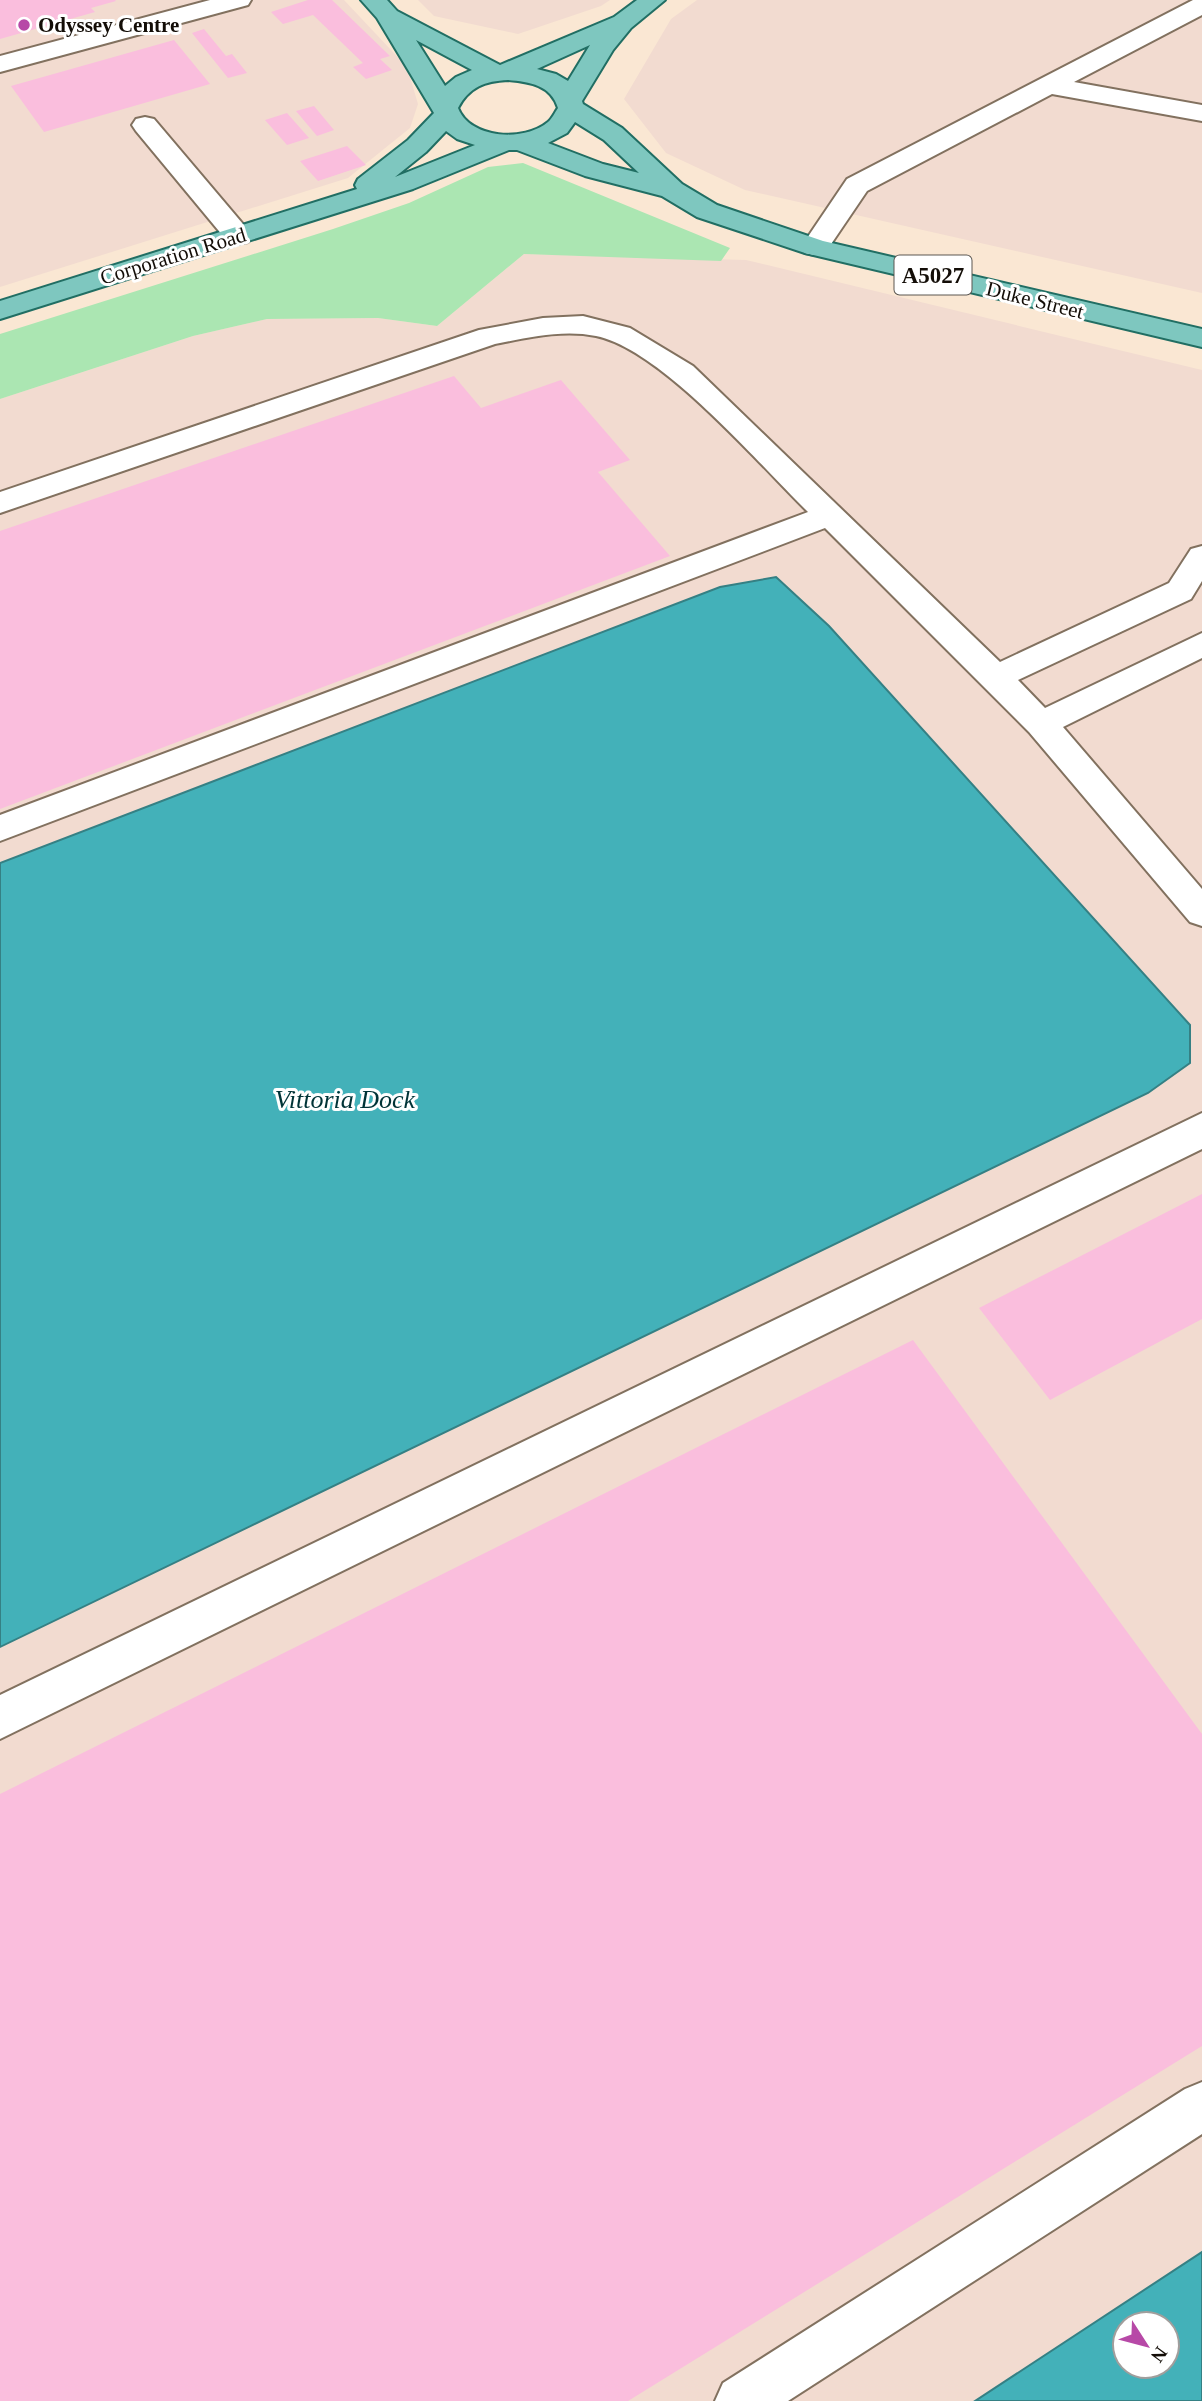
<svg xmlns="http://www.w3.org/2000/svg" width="1202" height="2401" font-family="Georgia,serif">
	<rect width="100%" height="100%" fill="#fae7d3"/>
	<path fill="#f2dbd0" d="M0,0H344L407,67L418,104L410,128L348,178L0,287Z
		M418,0H610L601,6L518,34L434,16Z
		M697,0H1202V293L745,190L666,153L624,99L671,19Z
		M524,254L746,260L1202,370V2252L975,2401H0V1647L1148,1093L776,577L720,587L0,863V399L193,336L267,319L378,318L437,326Z"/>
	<path fill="#abe6b2" d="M523,163L730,248L721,261L524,254L437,326L378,318L267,319L193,336L0,399V334L333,229L409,203L488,167Z"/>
	<path fill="#43b1b9" stroke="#358084" stroke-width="2" fill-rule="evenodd" d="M776,577L829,626L1190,1025V1063L1148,1093L0,1647V863L720,587Z
		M1202,2252V2401H975ZM1125,2324H1167V2366H1125Z"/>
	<path fill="#fabedd" d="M0,0H115L116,1L91,8L95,12L0,39Z
		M308,0H332L390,56L380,59L392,70L366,79L353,67L363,63L313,15L283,24L271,12Z
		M204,29L226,56L232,54L247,73L228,78L192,33Z
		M174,40L210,84L44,132L11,86Z
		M314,106L334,130L317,136L296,111Z
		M287,113L309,138L287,145L265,120Z
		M347,146L366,165L318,181L300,161Z
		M454,376L481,408L561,380L630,460L598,472L670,556L0,809V531Z
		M1202,1194V1319L1050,1400L979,1308Z
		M913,1340L1202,1734V2046L628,2401H0V1794Z"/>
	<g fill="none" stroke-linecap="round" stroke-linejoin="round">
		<g stroke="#82715f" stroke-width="4">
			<path id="minor" d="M210,0H251L248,5L0,72V56Z
				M1193,0H1202V15L1074,82L1202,105V121L1052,94L867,191L825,253L815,255L805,253L801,247L847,179Z
				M145,117L154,119L248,230L252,236L248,242L238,244L228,242L136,131L132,125L136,119Z
				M583,316L630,328L693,366L1000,662L1169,583L1191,549L1202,546V581L1191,599L1018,680L1045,708L1202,633V658L1063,727L1202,889V926L1190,922L1029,732L825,528L0,841V815L808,512C759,464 661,349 596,336C562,329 527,338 495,344L0,513V492L479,330L543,318Z
				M1202,1113V1149L0,1739V1695Z
				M1202,2082V2134L788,2401H715L723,2383L1185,2089Z"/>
		</g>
		<g stroke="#216e63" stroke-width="4">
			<path id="major" d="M361,0H387L397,11L500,65L614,17L637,0H665L631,28L613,50L582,101L583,104L622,128L682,184L717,205L823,241L1202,329V347L805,253L697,217L662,196L585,176L517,150H509L413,189L0,319V301L357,189L355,185L358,179L408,140L434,113L377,18ZM416,40L472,70L456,77L445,86ZM590,45L568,81L556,74L537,69ZM508,80C530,82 551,85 558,108C555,112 552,119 548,122C524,142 470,139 458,108C469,87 485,81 508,80ZM575,122L604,140L639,173L603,164L548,143L567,133ZM446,131L457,139L475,145L395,177L426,152Z"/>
		</g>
		<use href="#minor" fill="#fff" fill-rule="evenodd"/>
		<use href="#major" fill="#7ec7bf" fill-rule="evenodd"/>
	</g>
	<circle fill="#b749a7" stroke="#fff" stroke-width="2.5" cx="24" cy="25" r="7"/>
	<g text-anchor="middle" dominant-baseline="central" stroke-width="6" stroke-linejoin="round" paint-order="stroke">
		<g font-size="21" font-weight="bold" fill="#130d07" stroke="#fff" text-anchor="start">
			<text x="38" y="25">Odyssey Centre</text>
		</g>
		<g font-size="21" fill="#130d07" stroke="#fff">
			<text transform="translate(173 256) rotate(-17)">Corporation Road</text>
			<text transform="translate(1035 300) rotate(14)">Duke Street</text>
		</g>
		<rect fill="#fff" stroke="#5a5651" stroke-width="2" x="894.5" y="255.5" width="77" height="39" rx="5"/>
		<g font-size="23" font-weight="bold" fill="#130d07">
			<text x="933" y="275">A5027</text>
		</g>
		<g font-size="26" font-style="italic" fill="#003337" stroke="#fff">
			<text x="345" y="1099">Vittoria Dock</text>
		</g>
	</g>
	<g transform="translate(1146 2345) rotate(126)"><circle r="33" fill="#ffffff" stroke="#a19e9c" stroke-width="2"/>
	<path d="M0-5L12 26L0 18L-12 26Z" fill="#b749a7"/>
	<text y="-10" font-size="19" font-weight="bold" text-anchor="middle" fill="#130d07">N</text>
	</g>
</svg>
